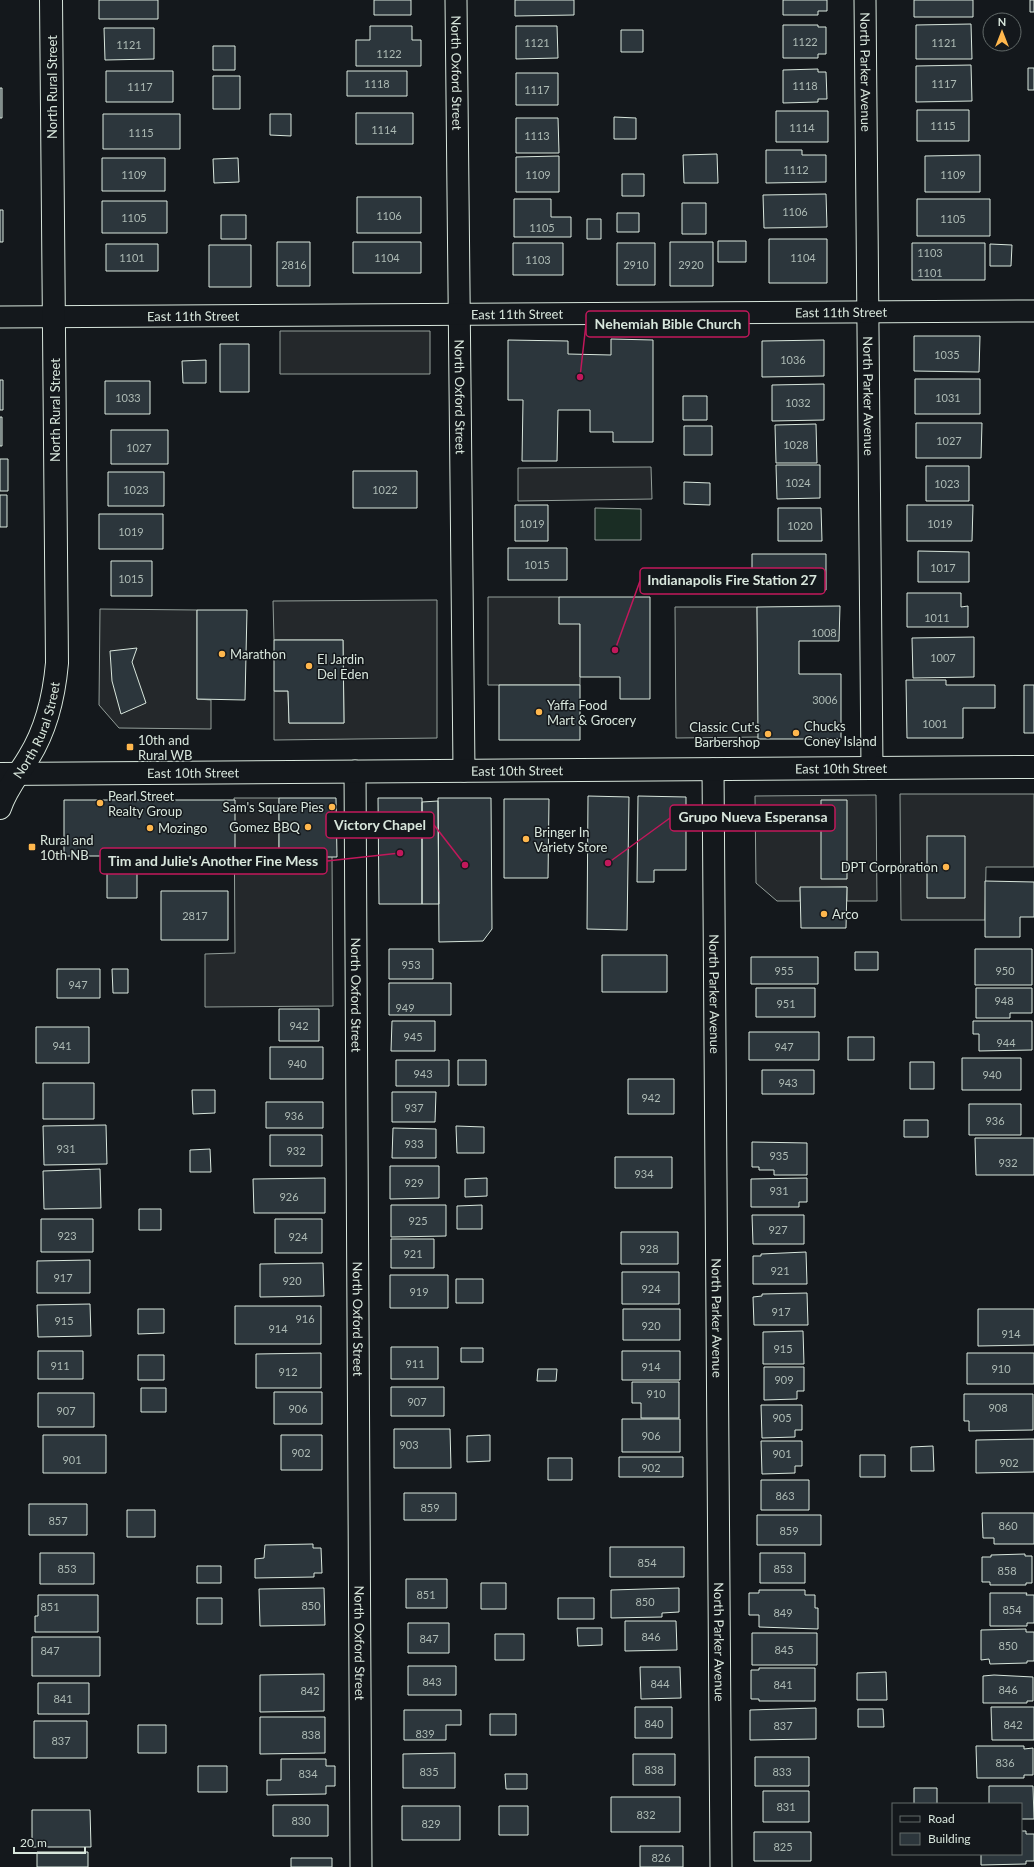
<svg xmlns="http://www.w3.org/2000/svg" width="1034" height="1867" font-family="Lato,sans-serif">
	<rect width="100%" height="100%" fill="#14181c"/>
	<path fill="#1a2d24" stroke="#939e99" d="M595,508L641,509V540H595Z"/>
	<path fill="#24282b" stroke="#939e99" d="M280,331H430V374H280Z
		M651,467L652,499L518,501V468Z
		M488,597H559L580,624V685H488Z
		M437,600V738L274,740V691H288L289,723H344L343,640H274L273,601Z
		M675,607H757L759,737L676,738Z
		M100,609L197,610V699L211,700V729L119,728L99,705Z
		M900,794H1034V867H986L985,920H901Z
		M876,795L877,901H847V887L800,888V901H777L756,883L755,796Z
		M234,798H279V857L332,856L333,1006L205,1007V954L235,953Z"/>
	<path fill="#2c363c" stroke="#d8e6dc" d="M99,0H158V19H99Z
		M374,0H411V15H374Z
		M515,0H574V15L515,16Z
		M783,0H827V11H818V15H783Z
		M914,0H973V17H914Z
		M1030,0H1034V12H1030Z
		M971,24L972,59H916V25Z
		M783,25H818V27H826V54H818V58H783Z
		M370,26H412V40H421V66H356V40H370Z
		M516,26H557L558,58L516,59Z
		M104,28H154V59L105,60Z
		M621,30H643V52H621Z
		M213,46H235V70H213Z
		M971,65L972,101L916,102V66Z
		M1028,68H1034V90H1028Z
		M818,69V72H826L827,99H818V102L783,103V70Z
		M106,71H173V102H106Z
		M347,71H407V96H347Z
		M516,73H558V105H516Z
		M213,76H240V109H213Z
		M0,88H2V118H0Z
		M917,110H969V141H917Z
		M776,111H828V142H776Z
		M356,113H413V144H356Z
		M103,114H180V149H103Z
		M270,114H291V136L270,135Z
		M614,117L636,118V139H614Z
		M516,118H558L559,153H516Z
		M766,150H802V155H826V182L766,183Z
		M717,154L718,183H684L683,155Z
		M980,155V192H925V156Z
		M559,156V192H516V157Z
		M102,158H165V191H102Z
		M238,158L239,182L214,183L213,159Z
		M622,174H644V196H622Z
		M826,194L827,227L764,228L763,195Z
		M357,197H421V233H357Z
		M514,199H551V217H571V237H514Z
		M917,199H990V236H917Z
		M102,201H167V233H102Z
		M682,203H706V234H682Z
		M0,210H3V242H0Z
		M617,213H639V232H617Z
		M221,215H246V239H221Z
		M587,219H601V239H587Z
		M769,239H827V283H769Z
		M718,241H746V262H718Z
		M277,242H310V286H277Z
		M353,242H421V273H353Z
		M670,242H713V286H670Z
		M513,243H563V275H513Z
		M617,243H655V285H617Z
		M912,243H985V280H912Z
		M106,244H158V271H106Z
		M990,244L1012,245L1011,266H990Z
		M209,245H251V287H209Z
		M914,336H980L979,372L914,371Z
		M611,339L653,340V442H613V432H590V410H558L557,461H522L523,400H508V340L568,341V354L611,355Z
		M824,340V376L762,377V341Z
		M220,344H249V392H220Z
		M206,360V383H183L182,361Z
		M915,379H980V414H915Z
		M0,380H3V410H0Z
		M105,381H150V414H105Z
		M824,384V420L772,421V385Z
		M683,396H707V420H683Z
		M0,417H2V446H0Z
		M916,423H982L981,458H916Z
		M816,424L817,463H776L775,425Z
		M684,426H712V455H684Z
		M111,430H168V464H111Z
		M0,459H8V491H0Z
		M776,465H820V498L777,499Z
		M926,466H969V501H926Z
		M353,471H417V508H353Z
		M108,472H164V506H108Z
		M684,482L710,483V505L684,504Z
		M0,495H7V527H0Z
		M515,505H548V541H515Z
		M907,505H973L972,541H907Z
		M778,508H821L822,541H778Z
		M99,514H163V549H99Z
		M508,548H567V580H508Z
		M918,551L969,552V582H918Z
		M752,554H826V590L752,591Z
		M111,561H152V596H111Z
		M907,593H961V607L968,606V627H907Z
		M559,597H650V699H620V677H580V624H559Z
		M840,606L839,641H799V674H841V739H758L757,607Z
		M197,610H247L245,700L197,699Z
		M974,637V677L913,678L912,638Z
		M274,640H343L344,723H289L288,691H274Z
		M137,648L132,662L146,703L121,714L112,681L110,651Z
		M906,680H946V685H995V708H963V738H907Z
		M499,685H580V740H499Z
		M1024,685H1034V733H1024Z
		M588,796L629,797L627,930L587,929Z
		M638,796L686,797V870H654V882H637Z
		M279,798H336L337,857H279Z
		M378,798H422V904H379Z
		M438,798H491L492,929L483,941L439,942Z
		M504,799H549L548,878H504Z
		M64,800H235V857H137V898H107V856H64Z
		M821,800H847V879H821Z
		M438,801L439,904H422V802Z
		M927,836H965V898H927Z
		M985,881L1034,882V917H1020V937H985Z
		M800,887H847L846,928H801Z
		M161,891H228V940H161Z
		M389,949H433V979H389Z
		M975,949H1032V985H975Z
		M855,952H878V970H855Z
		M602,955H667V992H602Z
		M751,957H818V984H751Z
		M57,969H100V998H57Z
		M112,969H128V993H113Z
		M389,983H451V1015H389Z
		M756,988H815V1017H756Z
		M976,988H1032V1013H1010V1018H976Z
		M279,1009H319V1041H279Z
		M392,1021H435V1051H391Z
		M973,1021H1032V1050L979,1051V1034H973Z
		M36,1027H89V1063H36Z
		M749,1032H819V1060H749Z
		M848,1037H874V1060H848Z
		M270,1047H323V1079H270Z
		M962,1058H1021V1090H962Z
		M396,1060H449V1086H396Z
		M458,1060H486V1085H458Z
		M910,1062H934V1089H910Z
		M762,1070H814V1094H762Z
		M628,1079H674V1114H628Z
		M43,1083H94V1119H43Z
		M192,1090H215V1113L193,1114Z
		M392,1092H436L435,1122H392Z
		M266,1102H323V1128H266Z
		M969,1104H1021V1135H969Z
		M904,1120H928V1137H904Z
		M106,1125L107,1164L44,1165L43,1126Z
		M456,1126L484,1127V1153H457Z
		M393,1128L436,1129V1158H392Z
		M270,1135H322V1166H270Z
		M975,1138H1034V1175H976Z
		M752,1142L807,1143V1175H774V1170H759V1167H752Z
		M210,1149L211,1172H190V1150Z
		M615,1157H672V1188H615Z
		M390,1166H439V1198L390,1199Z
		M100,1169L101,1208L44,1209L43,1171Z
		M325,1178V1213H254L253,1179Z
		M487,1178V1196L465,1197V1179Z
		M807,1178V1202H799V1207H751V1179Z
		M391,1205H446V1236L391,1237Z
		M482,1205V1229H457V1206Z
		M139,1209H161V1230H139Z
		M752,1215H804V1244H753Z
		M41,1219H93V1252H41Z
		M275,1219H322V1253H275Z
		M621,1232H678V1264H621Z
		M391,1239H434V1268H391Z
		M806,1252L807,1284H753V1256H761V1254Z
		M90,1260V1293H37V1261Z
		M323,1263L324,1296L260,1297V1264Z
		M622,1272H679V1304H622Z
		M390,1275H448V1308H390Z
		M456,1279H483V1303H456Z
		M807,1293L808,1325H754L753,1297L762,1296V1294Z
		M90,1304L91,1336L38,1337L37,1305Z
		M235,1306H321V1344H235Z
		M138,1309H164V1333L138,1334Z
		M623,1309H680V1340H623Z
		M978,1309H1034V1345L978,1346Z
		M803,1331L804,1364H763V1332Z
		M391,1347H438V1379H391Z
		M461,1348H483V1362H461Z
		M38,1351H83V1379H38Z
		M622,1351H680V1380H622Z
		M321,1353V1388H256V1354Z
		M967,1353H1034V1384H967Z
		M138,1355H164V1380H138Z
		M764,1367H804V1391H797V1399L764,1400Z
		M538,1369H557L556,1381H537Z
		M632,1382H679V1418H641V1403H632Z
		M391,1387H444V1416H391Z
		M141,1388H166V1412H141Z
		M274,1392H322V1424H274Z
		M38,1393H94V1427H38Z
		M964,1394H1033V1430L969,1431V1421H964Z
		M761,1405H802V1430H795V1437L762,1438Z
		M622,1419H680V1452H622Z
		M394,1429H450L451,1468H394Z
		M43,1435H106V1473H43Z
		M281,1435H322V1470H281Z
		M490,1435V1461L467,1462V1436Z
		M1034,1439V1472L976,1473V1440Z
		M761,1441H802V1466H795V1473L762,1474Z
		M933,1446L934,1471H911V1447Z
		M860,1455H885V1477H860Z
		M619,1457H683V1477H619Z
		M548,1458H572V1480H548Z
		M761,1480H809V1510H761Z
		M404,1493H456V1520H404Z
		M29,1504H87V1535H29Z
		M127,1510H155V1537H127Z
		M982,1513H1034V1544H994V1538H983Z
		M757,1515H821V1545H757Z
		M313,1544V1548H321L322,1573H314V1577L255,1578V1559L264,1558L265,1545Z
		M610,1547H684V1577H610Z
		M40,1553H94V1584H40Z
		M760,1553H805V1583H760Z
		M1025,1554V1556H1032V1583H1026V1585H990V1582H982V1557H991V1555Z
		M197,1566H221V1583H197Z
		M406,1579H447V1608H406Z
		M481,1583H506V1609H481Z
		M324,1588L325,1625L260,1626L259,1589Z
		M679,1588V1612L662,1613V1617L611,1618V1590Z
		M759,1590H805V1595H815V1608H818V1629L759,1627V1615H749V1593H759Z
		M990,1593H1027L1026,1595H1034V1623H1027V1626H990Z
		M38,1595H98V1632H35V1616H38Z
		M197,1598H222V1624H197Z
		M558,1598H594V1619H558Z
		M625,1621H676L677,1650L625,1651Z
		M408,1623H449V1653H408Z
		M577,1628H602V1645L578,1646Z
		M1026,1629V1632H1034V1661H1027V1663L990,1664L989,1659L981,1660V1630Z
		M752,1633H817V1665H752Z
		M495,1634H524V1660H495Z
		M32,1637H100V1676H32Z
		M408,1666H456V1695H408Z
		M640,1667H680L681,1698L641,1699Z
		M759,1668H815V1701H759V1699H751V1670H759Z
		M886,1672L887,1700H857V1673Z
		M324,1674V1711L260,1712V1675Z
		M994,1675L1033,1677V1701H1027V1703H983V1676Z
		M38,1683H89V1714H38Z
		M635,1707H672V1738H635Z
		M991,1707H1034V1740H992Z
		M816,1708V1739L750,1740V1710Z
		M858,1709H883L884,1727H858Z
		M404,1710H461V1725H446V1740H404Z
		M490,1714H516V1735H490Z
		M260,1717H325V1753L260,1754Z
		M34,1721H87V1758H34Z
		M138,1725H166V1753H138Z
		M976,1746H1024V1749L1033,1748V1775H1024V1778H977Z
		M455,1753V1788H403V1754Z
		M633,1754H675V1785H633Z
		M755,1757H809V1786H755Z
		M281,1759H326V1766H335V1786H326V1794L267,1795V1780H281Z
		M198,1766H227V1792H198Z
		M505,1774H527V1789H506Z
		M989,1786H1033L1034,1819H1021V1804H989Z
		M914,1788H937V1804H914Z
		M763,1791H809V1822H763Z
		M611,1797H680V1832H611Z
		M273,1805H328V1836H273Z
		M402,1806H460V1840H402Z
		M499,1806H528V1835H499Z
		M32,1810H90L91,1847H32Z
		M1021,1831H1026V1834H1034V1861H1026V1864L981,1865V1854H1021Z
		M754,1832H811V1861H754Z
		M640,1846H683V1867H640Z
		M37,1852H88V1867H37Z
		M291,1858H332V1867H291Z"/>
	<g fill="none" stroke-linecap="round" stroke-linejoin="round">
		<g stroke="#d8e6dc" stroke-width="23">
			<g id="street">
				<path id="s1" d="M456,0L464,771"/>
				<path id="s2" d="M865,0L872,768"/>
				<path id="s3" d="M0,317L1034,311"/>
				<path id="s4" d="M713,769L721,1867"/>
				<path id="s5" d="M355,771L361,1867"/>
			</g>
		</g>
		<g stroke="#d8e6dc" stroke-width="24">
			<g id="secondary">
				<path id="s6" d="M0,774L1034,767"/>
				<path id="s7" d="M0,808C6,789 19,774 29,757C47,728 54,697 57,663L51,0"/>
			</g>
		</g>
		<use href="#street" stroke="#14181c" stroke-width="21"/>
		<use href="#secondary" stroke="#14181c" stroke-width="22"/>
	</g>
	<g fill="#ffb74d" stroke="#14181c" stroke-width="1.5">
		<circle cx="222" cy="654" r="4"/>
		<circle cx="309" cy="666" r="4"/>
		<circle cx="539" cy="712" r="4"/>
		<circle cx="796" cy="733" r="4"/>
		<circle cx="768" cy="734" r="4"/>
		<rect x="126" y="743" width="8" height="8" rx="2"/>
		<circle cx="100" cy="803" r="4"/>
		<circle cx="332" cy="807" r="4"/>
		<circle cx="308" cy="827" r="4"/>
		<circle cx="150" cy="828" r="4"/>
		<circle cx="526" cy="839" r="4"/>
		<rect x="28" y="843" width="8" height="8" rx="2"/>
		<circle cx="946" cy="867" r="4"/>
		<circle cx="824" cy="914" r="4"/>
	</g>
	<g text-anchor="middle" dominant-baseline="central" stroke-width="3" stroke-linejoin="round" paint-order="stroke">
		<g font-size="11" fill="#adbab4">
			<text x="805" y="41">1122</text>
			<text x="537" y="42">1121</text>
			<text x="944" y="42">1121</text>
			<text x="129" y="44">1121</text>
			<text x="389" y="53">1122</text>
			<text x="377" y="83">1118</text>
			<text x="944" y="83">1117</text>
			<text x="805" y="85">1118</text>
			<text x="140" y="86">1117</text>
			<text x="537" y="89">1117</text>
			<text x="943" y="125">1115</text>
			<text x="802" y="127">1114</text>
			<text x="384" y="129">1114</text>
			<text x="141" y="132">1115</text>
			<text x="537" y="135">1113</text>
			<text x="796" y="169">1112</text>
			<text x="134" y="174">1109</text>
			<text x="538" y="174">1109</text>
			<text x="953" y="174">1109</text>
			<text x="795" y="211">1106</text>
			<text x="389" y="215">1106</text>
			<text x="134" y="217">1105</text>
			<text x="953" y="218">1105</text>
			<text x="542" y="227">1105</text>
			<text x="930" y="252">1103</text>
			<text x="132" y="257">1101</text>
			<text x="387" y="257">1104</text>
			<text x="803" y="257">1104</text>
			<text x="538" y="259">1103</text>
			<text x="294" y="264">2816</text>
			<text x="636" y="264">2910</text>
			<text x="691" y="264">2920</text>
			<text x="930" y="272">1101</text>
			<text x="947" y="354">1035</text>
			<text x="793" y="359">1036</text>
			<text x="128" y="397">1033</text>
			<text x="948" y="397">1031</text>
			<text x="798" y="402">1032</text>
			<text x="949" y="440">1027</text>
			<text x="796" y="444">1028</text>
			<text x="139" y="447">1027</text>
			<text x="798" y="482">1024</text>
			<text x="947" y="483">1023</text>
			<text x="136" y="489">1023</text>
			<text x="385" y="489">1022</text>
			<text x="532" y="523">1019</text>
			<text x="940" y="523">1019</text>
			<text x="800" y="525">1020</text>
			<text x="131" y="531">1019</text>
			<text x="537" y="564">1015</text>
			<text x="943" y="567">1017</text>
			<text x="131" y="578">1015</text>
			<text x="937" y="617">1011</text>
			<text x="824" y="632">1008</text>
			<text x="943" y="657">1007</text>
			<text x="825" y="699">3006</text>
			<text x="935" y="723">1001</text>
			<text x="195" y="915">2817</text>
			<text x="411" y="964">953</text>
			<text x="784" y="970">955</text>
			<text x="1005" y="970">950</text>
			<text x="78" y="984">947</text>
			<text x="1004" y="1000">948</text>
			<text x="786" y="1003">951</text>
			<text x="405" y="1007">949</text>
			<text x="299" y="1025">942</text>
			<text x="413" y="1036">945</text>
			<text x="1006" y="1042">944</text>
			<text x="62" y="1045">941</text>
			<text x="784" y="1046">947</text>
			<text x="297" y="1063">940</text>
			<text x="423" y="1073">943</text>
			<text x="992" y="1074">940</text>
			<text x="788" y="1082">943</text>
			<text x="651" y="1097">942</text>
			<text x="414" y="1107">937</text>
			<text x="294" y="1115">936</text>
			<text x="995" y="1120">936</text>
			<text x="414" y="1143">933</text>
			<text x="66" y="1148">931</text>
			<text x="296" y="1150">932</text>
			<text x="779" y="1155">935</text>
			<text x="1008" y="1162">932</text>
			<text x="644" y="1173">934</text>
			<text x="414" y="1182">929</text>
			<text x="779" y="1190">931</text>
			<text x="289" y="1196">926</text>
			<text x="418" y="1220">925</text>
			<text x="778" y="1229">927</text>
			<text x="67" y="1235">923</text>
			<text x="298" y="1236">924</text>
			<text x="649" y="1248">928</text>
			<text x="413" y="1253">921</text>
			<text x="780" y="1270">921</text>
			<text x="63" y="1277">917</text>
			<text x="292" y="1280">920</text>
			<text x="651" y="1288">924</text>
			<text x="419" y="1291">919</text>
			<text x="781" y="1311">917</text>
			<text x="305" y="1318">916</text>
			<text x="64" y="1320">915</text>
			<text x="651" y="1325">920</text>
			<text x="278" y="1328">914</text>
			<text x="1011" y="1333">914</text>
			<text x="783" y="1348">915</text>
			<text x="415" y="1363">911</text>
			<text x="60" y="1365">911</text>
			<text x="651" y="1366">914</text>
			<text x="1001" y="1368">910</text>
			<text x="288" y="1371">912</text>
			<text x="784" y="1379">909</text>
			<text x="656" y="1393">910</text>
			<text x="417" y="1401">907</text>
			<text x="998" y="1407">908</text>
			<text x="298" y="1408">906</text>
			<text x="66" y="1410">907</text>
			<text x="782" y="1417">905</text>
			<text x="651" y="1435">906</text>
			<text x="409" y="1444">903</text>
			<text x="301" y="1452">902</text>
			<text x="782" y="1453">901</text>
			<text x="72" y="1459">901</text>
			<text x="1009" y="1462">902</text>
			<text x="651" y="1467">902</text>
			<text x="785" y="1495">863</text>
			<text x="430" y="1507">859</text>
			<text x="58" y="1520">857</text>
			<text x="1008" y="1525">860</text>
			<text x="789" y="1530">859</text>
			<text x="647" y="1562">854</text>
			<text x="67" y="1568">853</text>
			<text x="783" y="1568">853</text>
			<text x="1007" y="1570">858</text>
			<text x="426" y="1594">851</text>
			<text x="645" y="1601">850</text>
			<text x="311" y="1605">850</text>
			<text x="50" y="1606">851</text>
			<text x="1012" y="1609">854</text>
			<text x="783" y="1612">849</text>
			<text x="651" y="1636">846</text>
			<text x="429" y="1638">847</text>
			<text x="1008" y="1645">850</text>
			<text x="784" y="1649">845</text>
			<text x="50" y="1650">847</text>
			<text x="432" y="1681">843</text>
			<text x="660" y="1683">844</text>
			<text x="783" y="1684">841</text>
			<text x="1008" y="1689">846</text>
			<text x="310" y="1690">842</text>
			<text x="63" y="1698">841</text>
			<text x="654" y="1723">840</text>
			<text x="1013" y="1724">842</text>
			<text x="783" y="1725">837</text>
			<text x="425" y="1733">839</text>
			<text x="311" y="1734">838</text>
			<text x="61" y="1740">837</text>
			<text x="1005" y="1762">836</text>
			<text x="654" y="1769">838</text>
			<text x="429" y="1771">835</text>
			<text x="782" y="1771">833</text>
			<text x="308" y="1773">834</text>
			<text x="786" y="1806">831</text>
			<text x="646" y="1814">832</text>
			<text x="301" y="1820">830</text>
			<text x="431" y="1823">829</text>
			<text x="783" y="1846">825</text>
			<text x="661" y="1857">826</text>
		</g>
		<g font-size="13" fill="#d8e6dc" stroke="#14181c">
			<text stroke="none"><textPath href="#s2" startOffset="72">North Parker Avenue</textPath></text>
			<text stroke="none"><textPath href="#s1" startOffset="73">North Oxford Street</textPath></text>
			<text transform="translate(52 87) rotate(-90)">North Rural Street</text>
			<text stroke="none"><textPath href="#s3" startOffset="841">East 11th Street</textPath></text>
			<text stroke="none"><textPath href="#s3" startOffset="517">East 11th Street</textPath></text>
			<text stroke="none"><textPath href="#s3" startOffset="193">East 11th Street</textPath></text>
			<text stroke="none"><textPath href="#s2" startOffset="396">North Parker Avenue</textPath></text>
			<text stroke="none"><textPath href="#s1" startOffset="397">North Oxford Street</textPath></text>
			<text transform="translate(55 410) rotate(-90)">North Rural Street</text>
			<text stroke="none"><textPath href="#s7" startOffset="87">North Rural Street</textPath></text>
			<text stroke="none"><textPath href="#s6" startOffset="841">East 10th Street</textPath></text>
			<text stroke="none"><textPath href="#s6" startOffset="517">East 10th Street</textPath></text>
			<text stroke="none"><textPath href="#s6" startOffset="193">East 10th Street</textPath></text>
			<text stroke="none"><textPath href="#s4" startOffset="225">North Parker Avenue</textPath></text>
			<text stroke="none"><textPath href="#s5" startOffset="224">North Oxford Street</textPath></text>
			<text stroke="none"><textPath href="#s4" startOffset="549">North Parker Avenue</textPath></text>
			<text stroke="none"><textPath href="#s5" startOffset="548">North Oxford Street</textPath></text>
			<text stroke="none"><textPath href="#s4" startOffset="873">North Parker Avenue</textPath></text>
			<text stroke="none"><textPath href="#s5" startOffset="872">North Oxford Street</textPath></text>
		</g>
		<g font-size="13" fill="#d8e6dc" stroke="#14181c" text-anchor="start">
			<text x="230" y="654">Marathon</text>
			<text x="317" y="659">El Jardin<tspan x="317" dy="15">Del Eden</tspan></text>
			<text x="547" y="705">Yaffa Food<tspan x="547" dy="15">Mart &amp; Grocery</tspan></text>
			<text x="804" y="726">Chucks<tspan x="804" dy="15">Coney Island</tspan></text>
			<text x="760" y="727" text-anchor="end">Classic Cut's<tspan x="760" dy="15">Barbershop</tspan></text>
			<text x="138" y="740">10th and<tspan x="138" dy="15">Rural WB</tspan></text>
			<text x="108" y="796">Pearl Street<tspan x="108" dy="15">Realty Group</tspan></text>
			<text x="324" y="807" text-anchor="end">Sam's Square Pies</text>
			<text x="300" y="827" text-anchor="end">Gomez BBQ</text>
			<text x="158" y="828">Mozingo</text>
			<text x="534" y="832">Bringer In<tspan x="534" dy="15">Variety Store</tspan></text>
			<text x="40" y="840">Rural and<tspan x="40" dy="15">10th NB</tspan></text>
			<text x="938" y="867" text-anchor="end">DPT Corporation</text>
			<text x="832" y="914">Arco</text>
		</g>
	</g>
	<path fill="none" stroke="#c2185b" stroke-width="1.5" d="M580 377L586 324M615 650L640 581M608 863L670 818M465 865L434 825M400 853L327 861"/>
	<g fill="#c2185b" stroke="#14181c" stroke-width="1.5">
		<circle cx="580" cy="377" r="4"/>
		<circle cx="615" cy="650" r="4"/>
		<circle cx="608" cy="863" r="4"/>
		<circle cx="465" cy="865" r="4"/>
		<circle cx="400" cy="853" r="4"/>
	</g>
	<g fill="#14181c" stroke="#c2185b" stroke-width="1.5">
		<rect x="586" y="311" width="163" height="26" rx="4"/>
		<rect x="640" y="568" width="185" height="26" rx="4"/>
		<rect x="670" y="805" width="165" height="26" rx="4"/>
		<rect x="326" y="812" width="108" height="26" rx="4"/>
		<rect x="100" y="848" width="227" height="26" rx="4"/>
	</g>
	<g font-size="14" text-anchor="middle" font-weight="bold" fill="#d8e6dc">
		<text x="668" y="329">Nehemiah Bible Church</text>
		<text x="732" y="585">Indianapolis Fire Station 27</text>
		<text x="753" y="822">Grupo Nueva Esperansa</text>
		<text x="380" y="830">Victory Chapel</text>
		<text x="213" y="866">Tim and Julie's Another Fine Mess</text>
	</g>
	<rect x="892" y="1803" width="130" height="52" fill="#14181c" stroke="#626a69"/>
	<rect x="900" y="1816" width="20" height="6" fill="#14181c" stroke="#626a69"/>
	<text x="928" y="1823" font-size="12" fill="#d8e6dc">Road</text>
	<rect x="900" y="1833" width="20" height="12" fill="#2c363c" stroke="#626a69"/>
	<text x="928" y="1843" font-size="12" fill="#d8e6dc">Building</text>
	<g transform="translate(1002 32)"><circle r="19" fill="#14181c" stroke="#626a69"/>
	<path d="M0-3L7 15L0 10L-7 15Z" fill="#ffb74d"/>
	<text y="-6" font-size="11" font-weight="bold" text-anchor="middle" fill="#d8e6dc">N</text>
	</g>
	<path d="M14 1847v6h71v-6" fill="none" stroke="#d8e6dc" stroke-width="2"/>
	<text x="20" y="1847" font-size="12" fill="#d8e6dc" stroke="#14181c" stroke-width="3" paint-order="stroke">20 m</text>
</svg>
